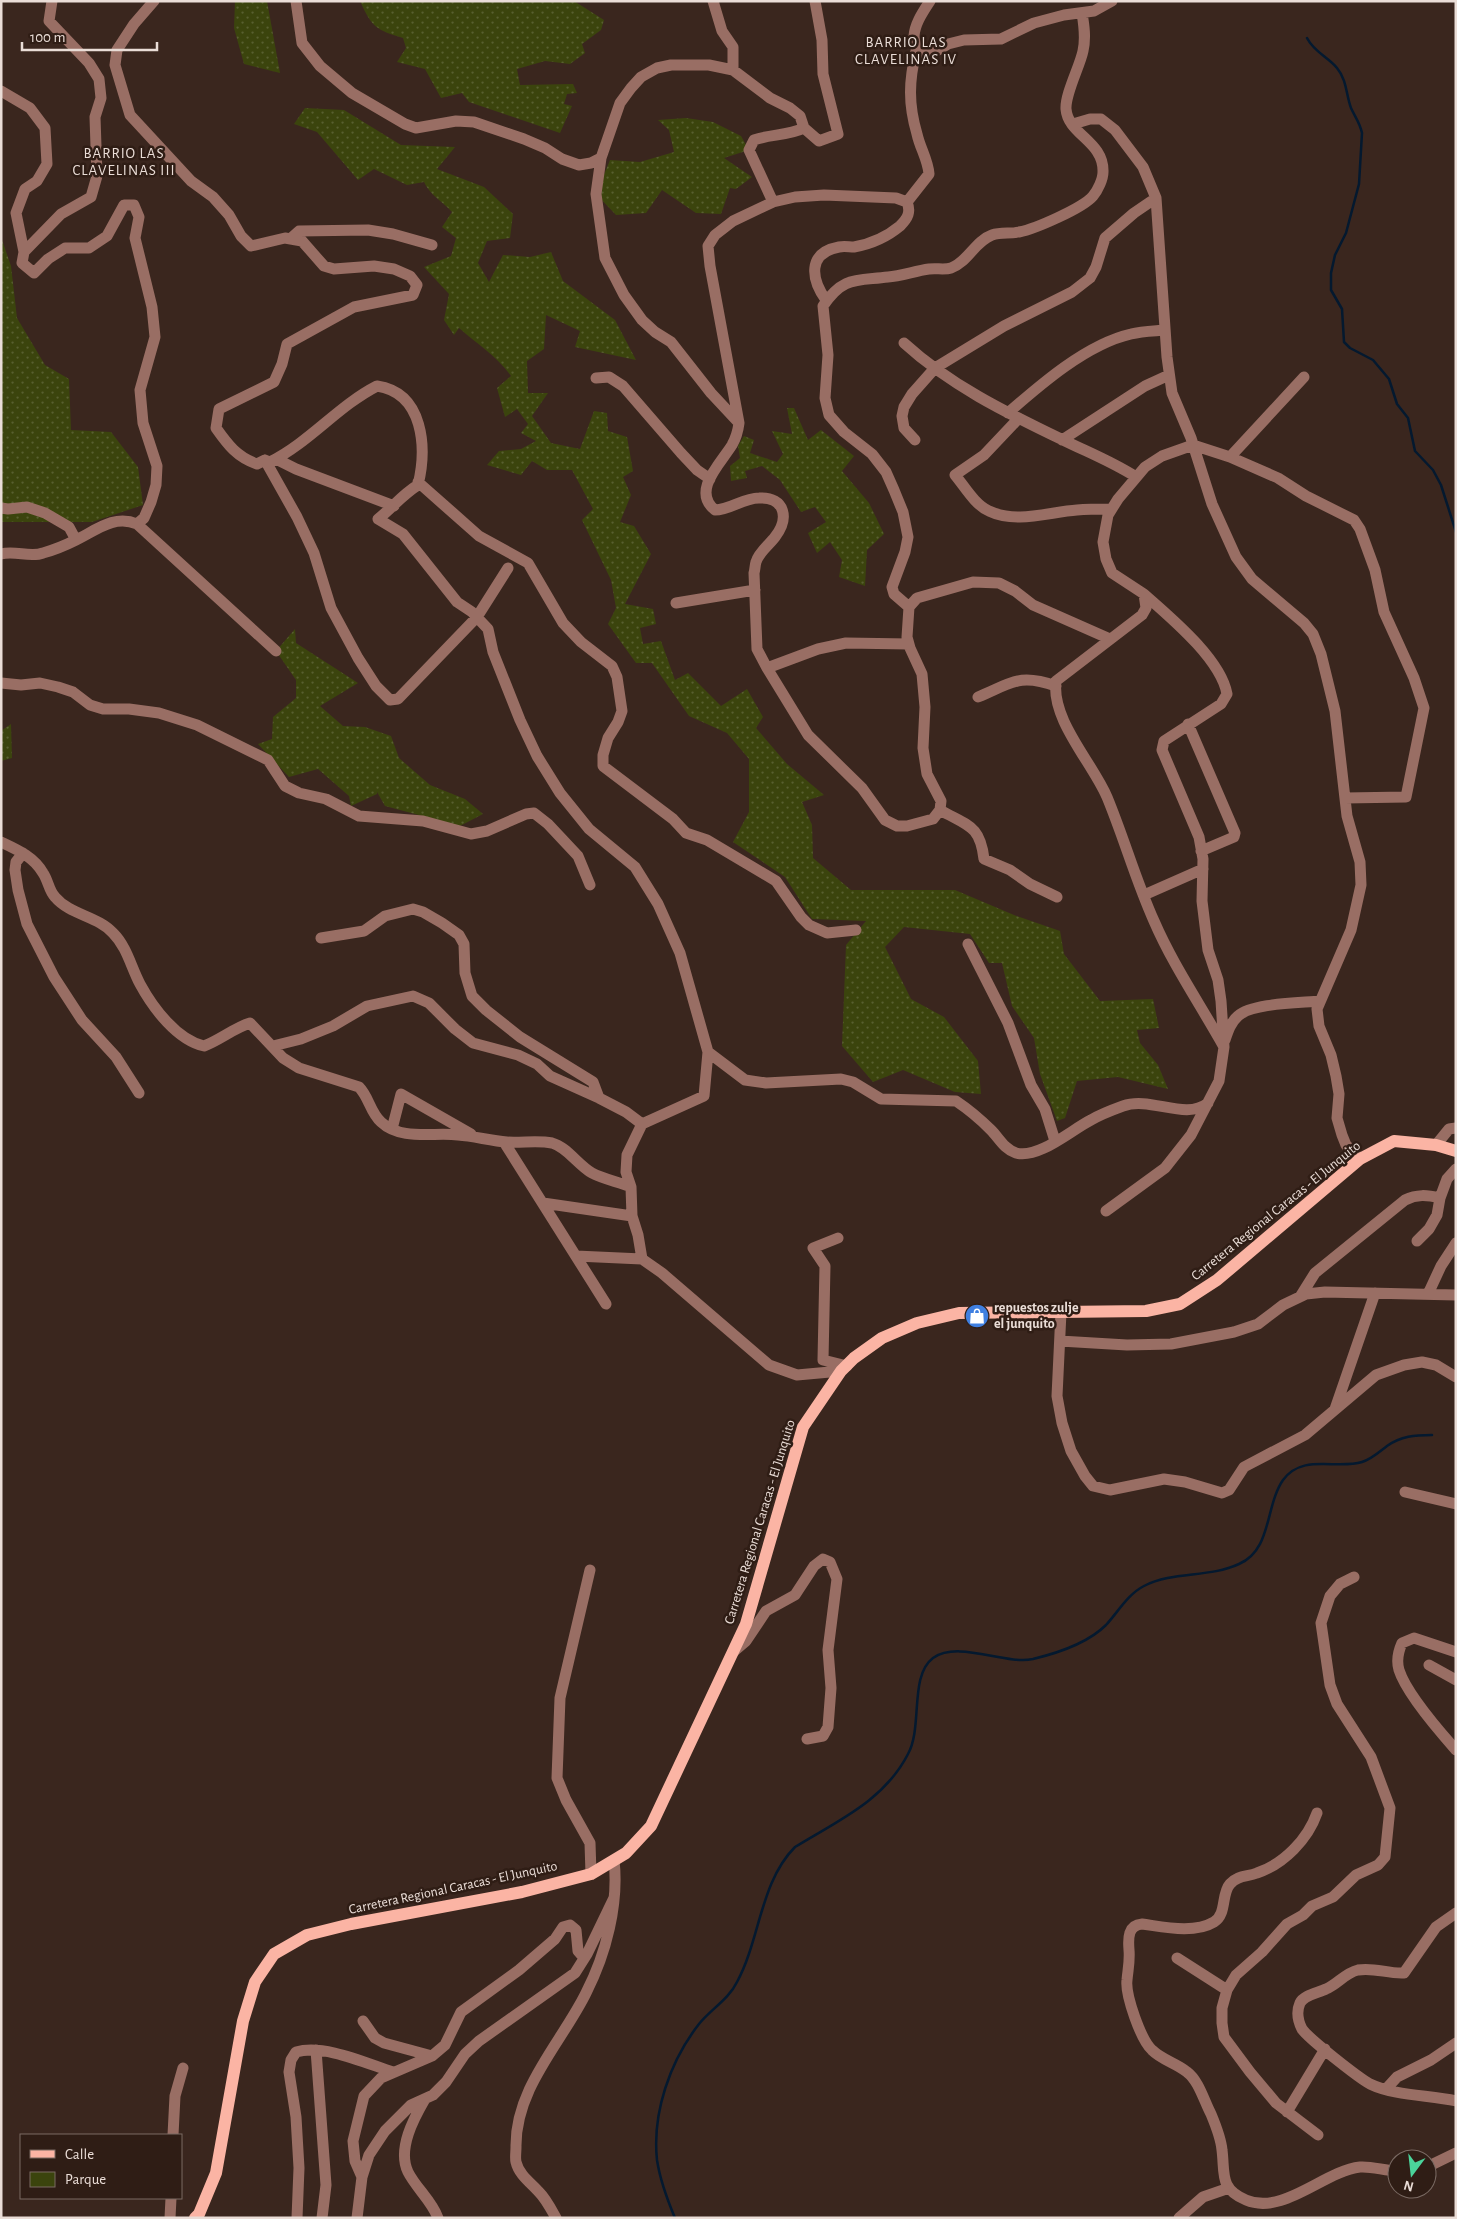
<svg xmlns="http://www.w3.org/2000/svg" width="1457" height="2219" font-family="'Alegreya Sans',sans-serif">
	<defs>
		<pattern id="green-dots" width="8" height="8" patternUnits="userSpaceOnUse" patternTransform="scale(1.25)"><rect width="8" height="8" fill="#3b440d"/><path d="M2 2h.1M6 6h.1" fill="none" stroke="#585f30" stroke-width="1.8" stroke-linecap="round"/></pattern>
	</defs>
	<rect width="100%" height="100%" fill="#3a261e"/>
	<path fill="url(#green-dots)" d="M235,1H267L280,73L244,64L234,28Z
		M360,1H574L604,20L601,30L582,44L585,53L570,64L545,61L517,69L520,85L573,84L577,93L567,94L564,104L572,106L560,133L469,102L462,93L441,98L425,69L397,62L406,48L403,38C377,30 372,28 360,1Z
		M305,108L344,110L401,145L455,147L437,169L484,187L513,214L510,238L487,241L478,263L489,282L503,255L530,257L551,252L563,281L615,320L636,360L575,347L580,331L546,315L544,349L527,361L528,393H548L532,416L551,443L580,449L594,411L607,413L608,431L627,437L633,471L623,477L631,495L620,522L634,526L651,554L625,604L653,609L656,624L640,628L643,644L661,641L675,680L688,673L721,706L747,689L763,717L756,728L787,764L824,795L802,802L812,825L813,858L851,890H955L1014,915L1060,931L1064,954L1100,1001L1153,999L1159,1028L1137,1030L1140,1043L1158,1065L1168,1089L1118,1077L1077,1081L1065,1118L1057,1121L1040,1074L1034,1038L1012,1006L1002,963H989L970,934L904,927L885,947L911,999L944,1017L978,1061L981,1094L955,1092L903,1070L873,1082L842,1046L846,945L866,921L812,919L785,877L733,842L749,812V759L727,733L689,716L652,663H636L608,624L616,608L611,580L582,520L593,509L572,470H547L532,461L521,475L487,465L499,451L521,449L536,441L521,433L528,424L517,409L505,417L497,388L511,376C497,356 477,344 459,328L454,335L444,320L449,294L424,267L451,256L456,238L442,227L452,212C443,202 429,194 424,182L407,185L374,169L358,180L317,132L294,124Z
		M686,118L713,122L741,136L749,150L724,158L752,177L736,189L730,188L721,214L696,213L662,190L646,213L616,215L596,194L610,160L640,162L674,152L669,130L658,120Z
		M1,237L11,266L17,318L45,365L69,379L71,430L111,432L138,467L143,505L92,522H1Z
		M787,408H794L808,440L821,430L854,456L842,471L869,503L884,534L867,550L865,586L839,577L842,560L830,542L817,553L808,533L826,522L815,507L801,512L780,480L762,466L745,471L747,478L731,481L730,466L740,458L738,446L744,436L754,440L750,453L777,462L783,454L772,431L792,434Z
		M295,629L296,643L358,683L320,706L343,726L365,727L391,736L399,758L430,785L465,799L483,814L460,826L385,806L377,792V794L351,806L349,796L318,769L289,777L258,744L272,739L273,717L296,698V680L276,651Z
		M11,724L12,758L1,761V731Z"/>
	<g fill="none" stroke-linecap="round" stroke-linejoin="round">
		<path stroke="#04192f" stroke-width="2.5" d="M1307,38C1314,52 1328,57 1337,68C1347,80 1346,95 1351,108C1355,117 1360,123 1362,133L1359,184L1346,233L1335,255L1331,273V290L1342,309L1344,342L1350,348L1373,360L1389,379L1397,404L1408,418L1415,451L1433,470L1441,485L1456,532
			M675,2218C667,2199 660,2180 657,2160C652,2113 670,2061 699,2024C710,2010 729,1999 737,1982C760,1940 760,1882 795,1847C837,1821 884,1801 908,1754C923,1727 909,1676 933,1658C959,1640 1004,1665 1033,1659C1058,1653 1088,1643 1106,1625C1118,1612 1128,1594 1144,1586C1173,1571 1209,1578 1239,1564C1272,1550 1265,1506 1283,1480C1303,1453 1336,1470 1362,1462C1372,1459 1379,1452 1387,1446C1401,1436 1415,1435 1432,1435"/>
		<path stroke="#996e64" stroke-width="11" d="M154,1L134,24L117,50L115,65L130,115L191,181L213,197L229,215L241,236L251,246L285,238L302,241L324,266L334,269L374,266L394,269L410,276L417,285L413,295L354,307L287,344L282,364L274,382L219,409L216,428C228,445 237,457 257,464L265,460L270,462C310,442 338,406 377,386C424,393 427,448 418,485C402,495 392,508 378,519L403,534L457,602L472,612L488,629L493,652L520,720L537,756L560,793L589,829L635,867L658,904L680,953L708,1052L704,1096L642,1124L627,1155L626,1172L631,1187L632,1216L638,1235L642,1259L662,1273L769,1365L797,1375L841,1371
			M296,1L302,43L320,66L352,93L405,124L416,128L456,121L474,122L524,139L545,148L562,159L579,165L591,163L601,158
			M713,1L722,31L733,47V70
			M917,49L925,54L933,53L948,44L964,40L1001,39L1034,23L1064,15L1094,11L1112,1
			M1,91L30,108L45,128L47,164L37,181L25,189L16,213L24,252L22,263L34,273L48,259L65,248H89L107,236L124,205H134L139,217L135,238L152,307L155,337L140,390L143,423L157,466L156,485L151,502L144,518L137,524
			M1073,124L1090,119H1101L1115,130L1143,167L1156,198L1167,357L1172,393L1191,438L1212,504L1236,557L1252,579L1304,623L1313,634L1321,654L1335,711L1347,816L1360,862L1361,885L1351,930L1317,1009L1319,1026L1331,1055L1336,1076L1339,1094L1337,1118L1342,1135L1346,1145L1360,1159
			M773,202L749,150L754,140C771,134 787,136 804,128
			M907,202L896,198L824,195L795,197L773,202L733,221L715,235L708,246L710,266L739,423C738,431 736,438 732,445C721,463 691,491 715,510C730,510 743,498 759,498C786,497 789,519 775,537C769,545 759,552 756,562C755,565 755,570 754,573L757,649L767,668L808,735L862,788L885,820L897,826H907L933,819L940,810L941,801L927,774L923,748L925,707L922,674L910,648L907,637L909,607L917,598L973,582L999,583L1015,591L1033,605L1110,639
			M907,202L929,174C928,160 920,148 917,134C908,103 909,81 916,51C917,46 914,41 914,36C915,23 923,12 930,1
			M290,239L299,231L368,230L393,234L432,245
			M24,252L61,214L91,197L97,176L95,117L101,98L99,79L89,63L49,21L52,1
			M826,300C811,279 807,253 839,247C844,246 849,247 854,247C871,244 888,236 900,226C908,218 911,212 907,202
			M904,343C950,385 1005,412 1061,439C1087,452 1111,461 1136,477
			M596,378L609,377L623,386L681,453L697,470L710,479
			M1008,413C1041,384 1087,344 1131,334C1142,331 1154,331 1165,330
			M1019,418L984,455L955,475C965,487 975,505 989,511C1016,524 1049,512 1077,510C1088,509 1100,509 1111,509
			M739,423L711,393L671,342L655,332L642,320L624,295L605,258L596,194L601,158L620,103L631,88L641,77L657,68L671,65H709L733,70L770,98L790,108L800,116L804,128L819,141L838,134L823,74L822,40L815,1
			M915,440L904,428L902,416L904,407L912,394L935,368L1004,326L1072,292L1090,278L1096,267L1105,238L1134,213L1156,198
			M1062,440L1145,386L1169,375
			M1230,457L1304,377
			M276,459L296,469L394,506
			M265,460L297,517L314,553L331,608L358,658L376,686L390,700L398,699L477,617L508,568
			M418,482L479,536L528,563L563,623L581,642L612,666L617,677L622,711L618,722L608,738L603,755V766L673,819L686,833L707,840L776,881L801,917L809,925L827,933L856,930
			M1,508L8,509L27,507L45,513L69,527L76,540
			M1,554C15,550 30,558 43,553C54,550 66,545 76,540C95,531 114,514 137,524L276,651
			M676,603L755,590
			M909,607L894,594L892,587L905,552L908,537L903,512L894,490L886,472L872,454L844,432L829,415L825,398L828,355L823,306C843,276 856,281 888,277C901,276 915,271 929,269C936,268 945,270 951,268C968,262 975,241 992,235C1001,232 1010,234 1019,232C1035,229 1083,208 1093,196C1098,190 1103,179 1103,172C1104,141 1068,135 1066,109C1065,94 1080,66 1083,51C1086,38 1084,25 1082,13
			M767,668L818,649L846,643L909,644
			M1,683L21,685L40,683L58,687L73,692L90,705L103,709H129L159,713L197,725L268,760L285,786L299,793L326,799L359,816L423,821L471,834L487,831L526,814L534,813L548,824L578,856L590,885
			M978,697C1012,683 1019,673 1056,686
			M1188,724L1235,833L1234,837L1201,851
			M940,810C968,826 980,825 984,859L1010,870L1030,884L1057,897
			M1,842C18,850 34,857 43,873C48,880 49,891 55,897C70,915 98,916 113,933C127,947 131,967 140,984C153,1008 177,1040 204,1046C220,1040 234,1028 250,1023L283,1058L299,1068L359,1087C369,1097 370,1112 381,1122C401,1141 434,1132 458,1135C474,1136 491,1141 507,1142C522,1143 538,1140 552,1143C567,1147 578,1165 592,1173C603,1179 619,1182 631,1187
			M23,853L16,862L15,870L18,890L27,924L54,977L82,1020L116,1057L139,1093
			M1144,895L1203,869
			M321,938L364,931L385,916L413,909L423,912L442,923L459,935L464,944L465,973L472,996L486,1010L520,1037L593,1082L599,1098
			M968,944L1008,1023L1031,1085L1045,1109L1055,1141
			M1225,1040C1228,1031 1231,1022 1238,1016C1252,1003 1300,1003 1320,1001
			M273,1046L301,1039L333,1026L367,1006L413,996L429,1003L455,1029L473,1043L518,1055L537,1064L550,1076L599,1098L626,1112L642,1124
			M1224,1047C1200,1004 1173,965 1154,921C1136,881 1124,838 1107,797C1092,762 1051,720 1056,681L1142,615L1146,608L1144,594L1112,573L1106,559L1103,542L1108,515L1118,499L1145,467L1162,456L1193,445L1230,457L1278,478L1306,496L1354,520L1360,529L1375,570L1384,612L1414,678L1424,708L1406,797L1345,798
			M708,1052L745,1080L766,1083L841,1079L853,1082L881,1099L956,1101C968,1109 980,1119 991,1130C999,1138 1004,1149 1016,1153C1039,1159 1071,1130 1091,1120C1101,1114 1112,1110 1123,1106C1151,1096 1185,1121 1208,1103
			M392,1129L401,1094L471,1134
			M504,1142L606,1304
			M1436,1145L1449,1129L1456,1128
			M543,1203L632,1216
			M1106,1211L1165,1168L1191,1135L1219,1081L1224,1047L1221,1001L1218,980L1208,950L1202,901L1203,859L1199,837L1162,750L1164,741L1221,704L1227,694C1221,659 1170,617 1144,594
			M838,1238L813,1248L825,1266L823,1360L847,1366
			M1417,1241L1429,1229L1437,1215L1440,1198L1447,1179L1456,1169
			M576,1256L642,1259
			M1428,1294L1441,1266L1456,1243
			M1300,1297L1315,1273L1405,1200C1417,1194 1427,1195 1440,1198
			M1061,1312L1057,1396L1062,1423L1071,1451L1085,1476L1093,1486L1110,1490L1164,1479L1185,1482L1222,1493L1229,1490L1244,1467L1305,1435L1376,1375L1404,1365L1422,1362L1436,1365L1456,1377
			M1060,1341L1127,1345L1171,1344L1234,1332L1258,1324L1283,1305L1306,1294L1325,1292L1456,1295
			M1335,1409L1375,1293
			M1405,1492L1456,1504
			M590,1570L560,1698L557,1778L566,1800L590,1843L591,1874
			M733,1652L746,1641L766,1611L795,1595L814,1566L823,1559L830,1562L837,1579L828,1650L831,1688L828,1727L823,1736L807,1739
			M1456,1652L1414,1638L1402,1643C1398,1652 1396,1660 1399,1670C1406,1692 1440,1732 1456,1750
			M1429,1665L1456,1680
			M1317,1813C1308,1839 1284,1864 1257,1873C1247,1877 1238,1875 1230,1884C1221,1894 1227,1914 1214,1922C1194,1934 1164,1927 1142,1924C1128,1925 1128,1938 1129,1950C1130,1961 1128,1969 1127,1980C1125,1995 1141,2040 1152,2050C1162,2060 1176,2063 1187,2072C1199,2081 1204,2101 1211,2114C1216,2126 1221,2138 1222,2150C1225,2173 1219,2189 1246,2200C1283,2216 1324,2171 1360,2167C1372,2166 1385,2171 1397,2171
			M1456,1913L1436,1927L1404,1973C1388,1974 1374,1967 1358,1970C1345,1973 1338,1984 1326,1989C1318,1993 1304,1995 1300,2003C1296,2012 1298,2021 1302,2029C1309,2039 1359,2078 1370,2084C1395,2096 1429,2095 1456,2101
			M1177,1958L1227,1990
			M363,2021L375,2038L384,2043L432,2056
			M316,2050L326,2185L322,2218
			M1387,2088L1397,2077L1431,2060L1456,2043
			M425,2099C414,2118 397,2149 408,2172C416,2188 432,2201 438,2218
			M1287,2112L1325,2049
			M173,2135L175,2096L183,2068
			M1318,2135L1276,2103L1250,2072L1224,2037L1222,2023V2008L1227,1990L1236,1975L1262,1952L1287,1924L1303,1915L1312,1906L1333,1897L1356,1875L1378,1865L1385,1857L1390,1808L1371,1757L1337,1704L1330,1685L1321,1623L1330,1596L1340,1584L1354,1577
			M1427,2167L1456,2153
			M362,2177L355,2161L353,2141L364,2096L381,2078L432,2056L445,2045L461,2012L519,1970L555,1939L563,1927L570,1925L576,1930L578,1951L584,1958
			M170,2218L171,2198
			M297,2218L299,2168L296,2117L289,2072L291,2060L296,2052C324,2044 365,2063 393,2072
			M357,2218L362,2177L369,2155L385,2131L411,2105L433,2095L446,2082L465,2054L479,2041L575,1973L587,1954L614,1898
			M556,2218C551,2209 546,2199 539,2192C531,2183 519,2175 516,2162C515,2158 516,2152 516,2147C515,2088 562,2042 586,1993C606,1954 619,1904 614,1860
			M1179,2218L1203,2197L1229,2188"/>
		<path stroke="#fbb4a4" stroke-width="12" d="M195,2218L199,2214L216,2173L243,2021L255,1982L274,1954L307,1935L351,1924L522,1892L591,1874L626,1853L651,1826L746,1624L803,1427L841,1371L854,1358L882,1338L917,1323L959,1313L1146,1311L1180,1304L1217,1280L1360,1159L1394,1141L1436,1145L1456,1151"/>
	</g>
	<defs>
		<g id="shop-disc" transform="scale(1.25)"><circle r="9.5" fill="#3f7fe0" stroke="#2f1d15"/><path d="M-5-2.5h2.3a2.7 3.5 0 0 1 5.4 0H5L5.5 6h-11ZM-1.5-2.5h3a1.5 2.3 0 0 0-3 0Z" fill="#fff"/></g>
	</defs>
	<g fill-rule="evenodd">
		<use href="#shop-disc" x="977" y="1316"/>
	</g>
	<g text-anchor="middle" dominant-baseline="central" stroke-width="5" stroke-linejoin="round" paint-order="stroke">
		<g font-size="14" fill="#eaddd7" stroke="#2f1d15">
			<text transform="translate(1276 1211) rotate(-39)">Carretera Regional Caracas - El Junquito</text>
			<text transform="translate(760 1522) rotate(-73)">Carretera Regional Caracas - El Junquito</text>
			<text transform="translate(453 1888) rotate(-12)">Carretera Regional Caracas - El Junquito</text>
		</g>
		<g font-size="14" font-weight="bold" fill="#eaddd7" stroke="#2f1d15" text-anchor="start">
			<text x="994" y="1308">repuestos zulje<tspan x="994" dy="16">el junquito</tspan></text>
		</g>
		<g font-size="15" letter-spacing="1" fill="#eaddd7" stroke="#2f1d15">
			<text x="906" y="42">BARRIO LAS<tspan x="906" dy="17">CLAVELINAS IV</tspan></text>
			<text x="124" y="153">BARRIO LAS<tspan x="124" dy="17">CLAVELINAS III</tspan></text>
		</g>
	</g>
	<rect width="1457" height="2219" fill="none" stroke="#eaddd7" stroke-width="5"/>
	<rect x="20" y="2134" width="162" height="65" fill="#2f1d15" stroke="#7a6a63"/>
	<rect x="30" y="2150" width="25" height="8" fill="#fbb4a4" stroke="#7a6a63"/>
	<text x="65" y="2159" font-size="15" fill="#eaddd7">Calle</text>
	<rect x="30" y="2172" width="25" height="15" fill="#3b440d" stroke="#7a6a63"/>
	<text x="65" y="2184" font-size="15" fill="#eaddd7">Parque</text>
	<g transform="translate(1412 2174) rotate(195)"><circle r="24" fill="#2f1d15" stroke="#7a6a63"/>
	<path d="M0-4L9 19L0 12L-9 19Z" fill="#4bd49b"/>
	<text y="-8" font-size="14" font-weight="bold" text-anchor="middle" fill="#eaddd7">N</text>
	</g>
	<path d="M22 42v8h135v-8" fill="none" stroke="#eaddd7" stroke-width="2.5"/>
	<text x="30" y="42" font-size="15" fill="#eaddd7" stroke="#2f1d15" stroke-width="4" paint-order="stroke">100 m</text>
</svg>
